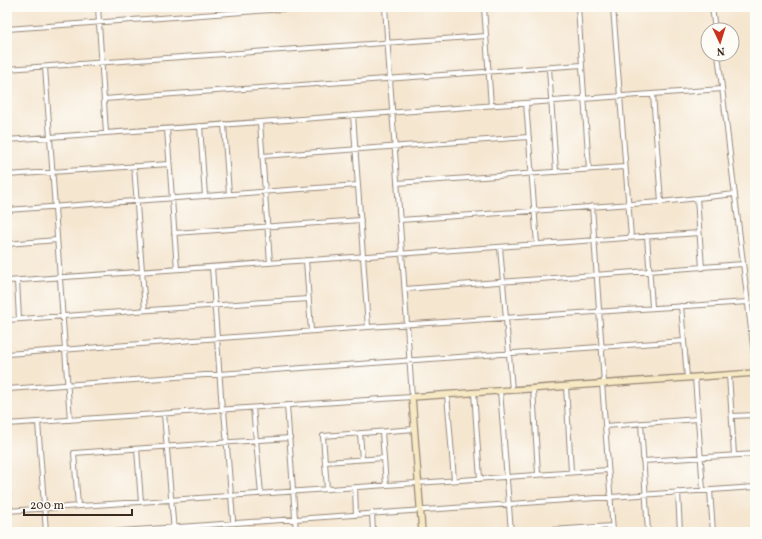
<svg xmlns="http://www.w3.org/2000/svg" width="762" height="539" font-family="Vollkorn,serif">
	<rect width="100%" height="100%" fill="#fdfcf7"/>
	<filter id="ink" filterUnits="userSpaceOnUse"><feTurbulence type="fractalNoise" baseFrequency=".025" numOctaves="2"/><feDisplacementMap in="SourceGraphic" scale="8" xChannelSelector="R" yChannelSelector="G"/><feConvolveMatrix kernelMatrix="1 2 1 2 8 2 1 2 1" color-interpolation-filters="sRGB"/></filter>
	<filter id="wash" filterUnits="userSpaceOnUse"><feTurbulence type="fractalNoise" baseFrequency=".012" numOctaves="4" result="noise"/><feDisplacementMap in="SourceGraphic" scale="16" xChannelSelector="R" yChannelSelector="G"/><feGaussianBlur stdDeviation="0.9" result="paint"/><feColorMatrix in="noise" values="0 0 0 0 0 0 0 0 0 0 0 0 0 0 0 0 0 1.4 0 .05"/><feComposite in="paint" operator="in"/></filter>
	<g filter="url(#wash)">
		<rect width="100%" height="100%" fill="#f5e6d0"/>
	</g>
	<g filter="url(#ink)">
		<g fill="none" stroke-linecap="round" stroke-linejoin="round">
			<g stroke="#988877" stroke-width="6">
				<path id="street" d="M98,7L106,133
					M484,7L491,106
					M578,7L589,169
					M613,7L631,237
					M712,7L715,30
					M7,29L312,7
					M718,54L755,363
					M45,67L70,420
					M549,68L556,172
					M7,69L486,36
					M653,94L661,202
					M104,99L582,65
					M526,103L537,244
					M353,115L368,327
					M260,122L270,263
					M224,124L229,194
					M200,126L205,196
					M167,129L177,269
					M7,140L722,89
					M262,156L529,137
					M134,166L145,310
					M7,175L169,164
					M397,183L624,167
					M697,198L702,268
					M592,206L604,383
					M7,210L358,185
					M400,220L661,202L735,194
					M174,233L361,220
					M647,236L652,307
					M7,244L57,240
					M500,247L512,390
					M306,260L311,331
					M212,267L222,410
					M7,281L699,233
					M17,281L19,319
					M405,289L743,264
					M681,306L687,377
					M7,320L308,299
					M7,354L368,327L748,302
					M729,374L734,455
					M695,377L703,490
					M602,383L613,532
					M566,386L571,472
					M533,388L538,474
					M7,389L684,341
					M500,390L511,532
					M474,392L480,479
					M447,394L454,480
					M287,405L296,532
					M253,408L261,494
					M224,410L234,532
					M164,414L174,532
					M732,416L755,415
					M38,422L46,532
					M641,423L648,532
					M7,424L412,397L385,7
					M605,426L698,419
					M382,432L386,485
					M360,433L362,459
					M137,449L141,502
					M643,461L755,454
					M325,462L384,458
					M7,481L10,511
					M355,487L356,515
					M327,489L323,436L415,429
					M710,490L713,532
					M678,492L680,532
					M78,506L74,453L290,438
					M7,511L608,470
					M372,513L373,532
					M107,532L755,487
					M522,532L612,526"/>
			</g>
			<g stroke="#988877" stroke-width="8">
				<path id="secondary" d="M422,532L412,397L755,373"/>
			</g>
			<use href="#street" stroke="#fff" stroke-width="4"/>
			<use href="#secondary" stroke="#f6e9c3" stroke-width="5.5"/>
		</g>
	</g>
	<rect width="762" height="539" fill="none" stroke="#fdfcf7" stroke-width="24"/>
	<g transform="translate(720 42) rotate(176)"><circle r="19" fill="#fdfcf7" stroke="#afa8a0"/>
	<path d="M0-3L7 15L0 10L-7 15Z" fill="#c8321e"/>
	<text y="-6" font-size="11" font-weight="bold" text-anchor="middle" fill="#3b2a1e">N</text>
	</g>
	<path d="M24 509v6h108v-6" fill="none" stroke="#3b2a1e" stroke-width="2"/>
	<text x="30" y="509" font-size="12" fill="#3b2a1e" stroke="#fdfcf7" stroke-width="3" paint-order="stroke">200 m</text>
</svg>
